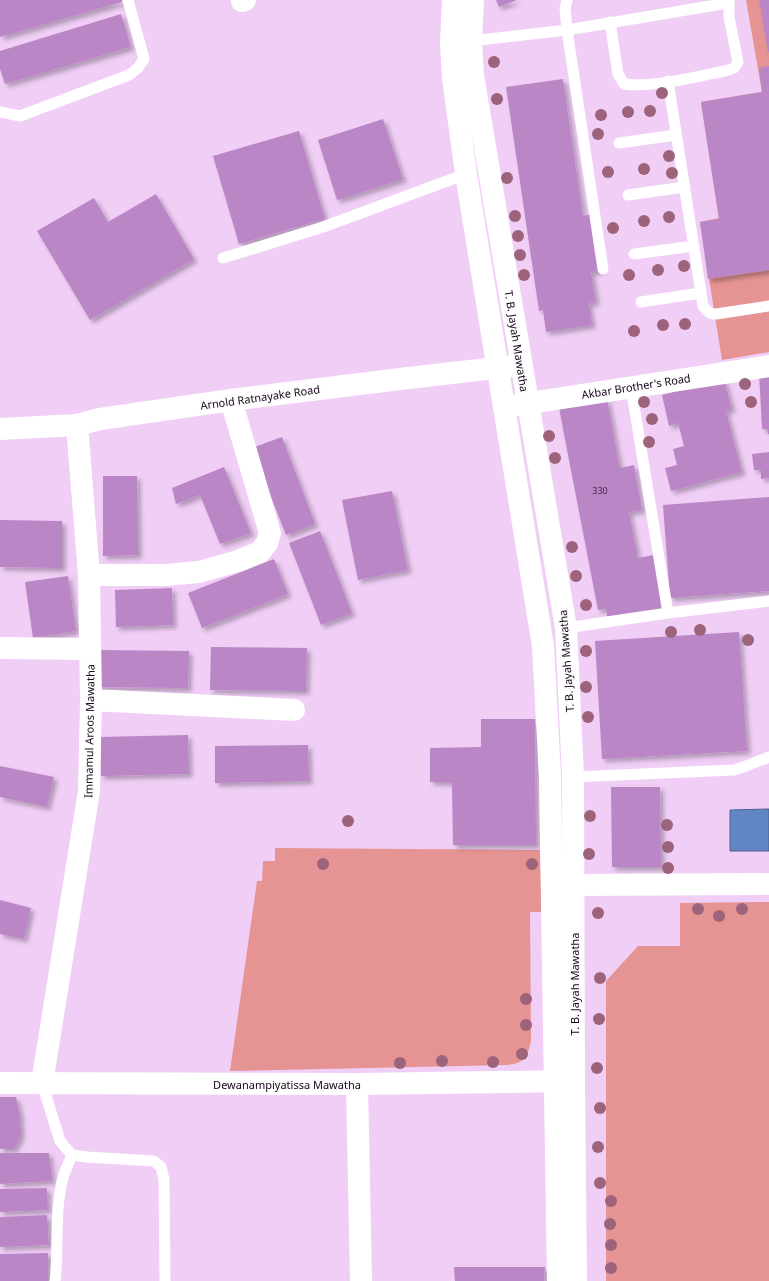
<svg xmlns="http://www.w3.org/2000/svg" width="769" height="1281" font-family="'Noto Sans',sans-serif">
	<defs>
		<filter id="shadow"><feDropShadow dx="3.5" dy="3.5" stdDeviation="2" flood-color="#0004"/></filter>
	</defs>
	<rect width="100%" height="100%" fill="#f0cef6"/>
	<path fill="#e59493" d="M746,0H769V352L722,360L700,222L719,218L701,102L762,92Z
		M275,848L540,850L542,912H530L531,1041C527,1058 524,1064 506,1065L230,1071L257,881H262L263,861H275Z
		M769,902V1281H606V981L638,946H680V903Z"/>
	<path fill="#6286c3" stroke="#4c6092" d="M769,809V851H730V810Z"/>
	<path fill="#bb86c6" filter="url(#shadow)" d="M0,0H122V2L0,37Z
		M496,0H517L499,7Z
		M759,0H769V52H768Z
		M121,14L131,47L5,84L0,69V51Z
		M769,66V270L708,279L700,222L719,219L701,102L762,92L759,68Z
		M563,79L583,216L592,214L601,271L591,272L596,302L589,303L592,325L546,332L543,310L539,311L506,87Z
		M383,119L403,179L337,200L318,140Z
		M299,131L325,219L239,244L213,156Z
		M156,194L194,259L90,320L37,231L94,198L108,222Z
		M769,372V434H768L767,429H762L759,373Z
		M724,379L732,409L726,411L742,472L671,491L665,468L677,465L673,449L684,446L678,423L669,426L662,395Z
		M607,399L620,468L634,465L642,510L629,512L638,558L654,555L664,609L628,616H607L606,609L598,610L559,408Z
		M282,437L315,524L286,535L252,448Z
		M769,452V478L761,479V470H754L752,454Z
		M224,467L251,533L220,544L200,495L176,504L172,488Z
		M103,476H137L138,555L103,556Z
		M392,491L408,570L358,580L342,500Z
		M769,497V591L670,598L663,505Z
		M0,520L62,521V568L0,567Z
		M320,531L352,613L321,625L289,543Z
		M274,559L288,594L202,628L188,593Z
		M68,576L76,631L33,638L25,582Z
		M172,588L173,625L116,627L115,590Z
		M739,632L747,751L602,759L595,641Z
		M211,647L307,648L306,691L210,690Z
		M97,650L189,651L188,688L97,687Z
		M481,719H535L536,845H453L452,782H430V748L481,747Z
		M188,735L189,774L101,776L100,737Z
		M308,745L309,781L215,783V746Z
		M0,766L54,777L47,807L0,797Z
		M611,787H660L661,867H612Z
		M0,900L31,908L24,939L0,934Z
		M0,1097H16L20,1115L21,1136L14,1149H0Z
		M0,1153H49L52,1181L0,1184Z
		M47,1188L48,1210L0,1212V1189Z
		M47,1215L49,1245L0,1247V1217Z
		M48,1253V1281H0V1254Z
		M454,1267H545L544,1281H455Z"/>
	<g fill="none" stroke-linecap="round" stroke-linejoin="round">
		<path stroke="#fff" stroke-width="11" d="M567,0L565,8L567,30L603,269
			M610,22L618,74L624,84C654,88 699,76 729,70L734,68L738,62L729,17V0
			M471,41L567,30L728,3
			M668,81L703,306C707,311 709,314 716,314L769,306
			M0,112L20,116L129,75L138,68L144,59L128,0
			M619,143L676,135
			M628,195L685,187
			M634,254L694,246
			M223,258L323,227L466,174
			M641,302L700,293
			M631,387L668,613
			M566,628L668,613L769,601
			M573,777L734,770L746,766L769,757
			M42,1083L60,1141L72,1155L87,1157L154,1161L161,1167L164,1179L165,1281
			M55,1281C59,1247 54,1212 63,1178C65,1170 69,1163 72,1155"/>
		<path stroke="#fff" stroke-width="22" d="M242,1L245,0
			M504,407L769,366
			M89,575H165L199,572L238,561L260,552L267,543L270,533L231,400
			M0,648L90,649
			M91,700L294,710
			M573,885L769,884
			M0,1083L357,1084L573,1081
			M42,1083L89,791L91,700L89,575L77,425
			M357,1084L361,1281"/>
		<path stroke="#fff" stroke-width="22" d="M0,429L77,425L100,419L231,400L400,379L521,365"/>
		<path stroke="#fff" stroke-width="22" d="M453,0L451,44L453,78L466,174L543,646L550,777L558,1281
			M473,0L471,41L473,75L566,628L573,777L574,1081L576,1281"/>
	</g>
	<g fill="#9c637a">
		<circle cx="494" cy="62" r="6"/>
		<circle cx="662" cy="93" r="6"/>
		<circle cx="497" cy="99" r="6"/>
		<circle cx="650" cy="111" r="6"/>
		<circle cx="628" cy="112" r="6"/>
		<circle cx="601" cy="115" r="6"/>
		<circle cx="598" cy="134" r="6"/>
		<circle cx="669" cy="156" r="6"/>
		<circle cx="644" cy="169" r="6"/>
		<circle cx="608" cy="172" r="6"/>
		<circle cx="672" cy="173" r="6"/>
		<circle cx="507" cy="178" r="6"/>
		<circle cx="515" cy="216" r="6"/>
		<circle cx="669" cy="217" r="6"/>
		<circle cx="644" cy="221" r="6"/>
		<circle cx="613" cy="228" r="6"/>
		<circle cx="518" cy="236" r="6"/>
		<circle cx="520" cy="255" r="6"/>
		<circle cx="684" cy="266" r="6"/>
		<circle cx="658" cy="270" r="6"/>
		<circle cx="524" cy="275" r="6"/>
		<circle cx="629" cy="275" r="6"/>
		<circle cx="685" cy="324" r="6"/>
		<circle cx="663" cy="325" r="6"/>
		<circle cx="634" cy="331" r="6"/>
		<circle cx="745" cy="384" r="6"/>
		<circle cx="644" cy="402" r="6"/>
		<circle cx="751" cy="402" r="6"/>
		<circle cx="652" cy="419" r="6"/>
		<circle cx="549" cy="436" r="6"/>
		<circle cx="649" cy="442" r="6"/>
		<circle cx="555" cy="458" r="6"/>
		<circle cx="572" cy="547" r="6"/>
		<circle cx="576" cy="576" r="6"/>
		<circle cx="586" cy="605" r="6"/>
		<circle cx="700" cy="630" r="6"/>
		<circle cx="671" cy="632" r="6"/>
		<circle cx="748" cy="640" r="6"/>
		<circle cx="586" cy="651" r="6"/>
		<circle cx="586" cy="687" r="6"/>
		<circle cx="588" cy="717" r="6"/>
		<circle cx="590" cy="816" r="6"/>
		<circle cx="348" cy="821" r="6"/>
		<circle cx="667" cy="825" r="6"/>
		<circle cx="668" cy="847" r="6"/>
		<circle cx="589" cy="854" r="6"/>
		<circle cx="323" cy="864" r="6"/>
		<circle cx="532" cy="864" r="6"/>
		<circle cx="668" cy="868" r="6"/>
		<circle cx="698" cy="909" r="6"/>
		<circle cx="742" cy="909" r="6"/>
		<circle cx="598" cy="913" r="6"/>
		<circle cx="719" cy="916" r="6"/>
		<circle cx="600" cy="978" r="6"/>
		<circle cx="526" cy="999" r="6"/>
		<circle cx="599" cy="1019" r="6"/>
		<circle cx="526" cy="1025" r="6"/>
		<circle cx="522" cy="1054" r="6"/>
		<circle cx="442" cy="1061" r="6"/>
		<circle cx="493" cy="1062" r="6"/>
		<circle cx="400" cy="1063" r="6"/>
		<circle cx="597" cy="1068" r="6"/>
		<circle cx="600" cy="1108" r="6"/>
		<circle cx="598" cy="1147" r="6"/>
		<circle cx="600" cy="1183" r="6"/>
		<circle cx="611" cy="1201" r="6"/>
		<circle cx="610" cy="1224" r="6"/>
		<circle cx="611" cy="1245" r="6"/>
		<circle cx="611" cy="1268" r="6"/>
	</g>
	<g text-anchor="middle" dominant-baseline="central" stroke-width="3.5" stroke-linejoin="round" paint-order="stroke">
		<g font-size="9" fill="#422648">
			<text x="600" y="490">330</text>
		</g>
		<g font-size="11" fill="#1a061e" stroke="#fcfcfc">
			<text transform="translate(517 341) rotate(81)">T. B. Jayah Mawatha</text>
			<text transform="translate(636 386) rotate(-9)">Akbar Brother's Road</text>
			<text transform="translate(260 397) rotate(-8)">Arnold Ratnayake Road</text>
			<text transform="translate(566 661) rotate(-94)">T. B. Jayah Mawatha</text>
			<text transform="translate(89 731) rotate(-89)">Immamul Aroos Mawatha</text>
			<text transform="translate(574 984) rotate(-90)">T. B. Jayah Mawatha</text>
			<text x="287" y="1084">Dewanampiyatissa Mawatha</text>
		</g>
	</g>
</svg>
